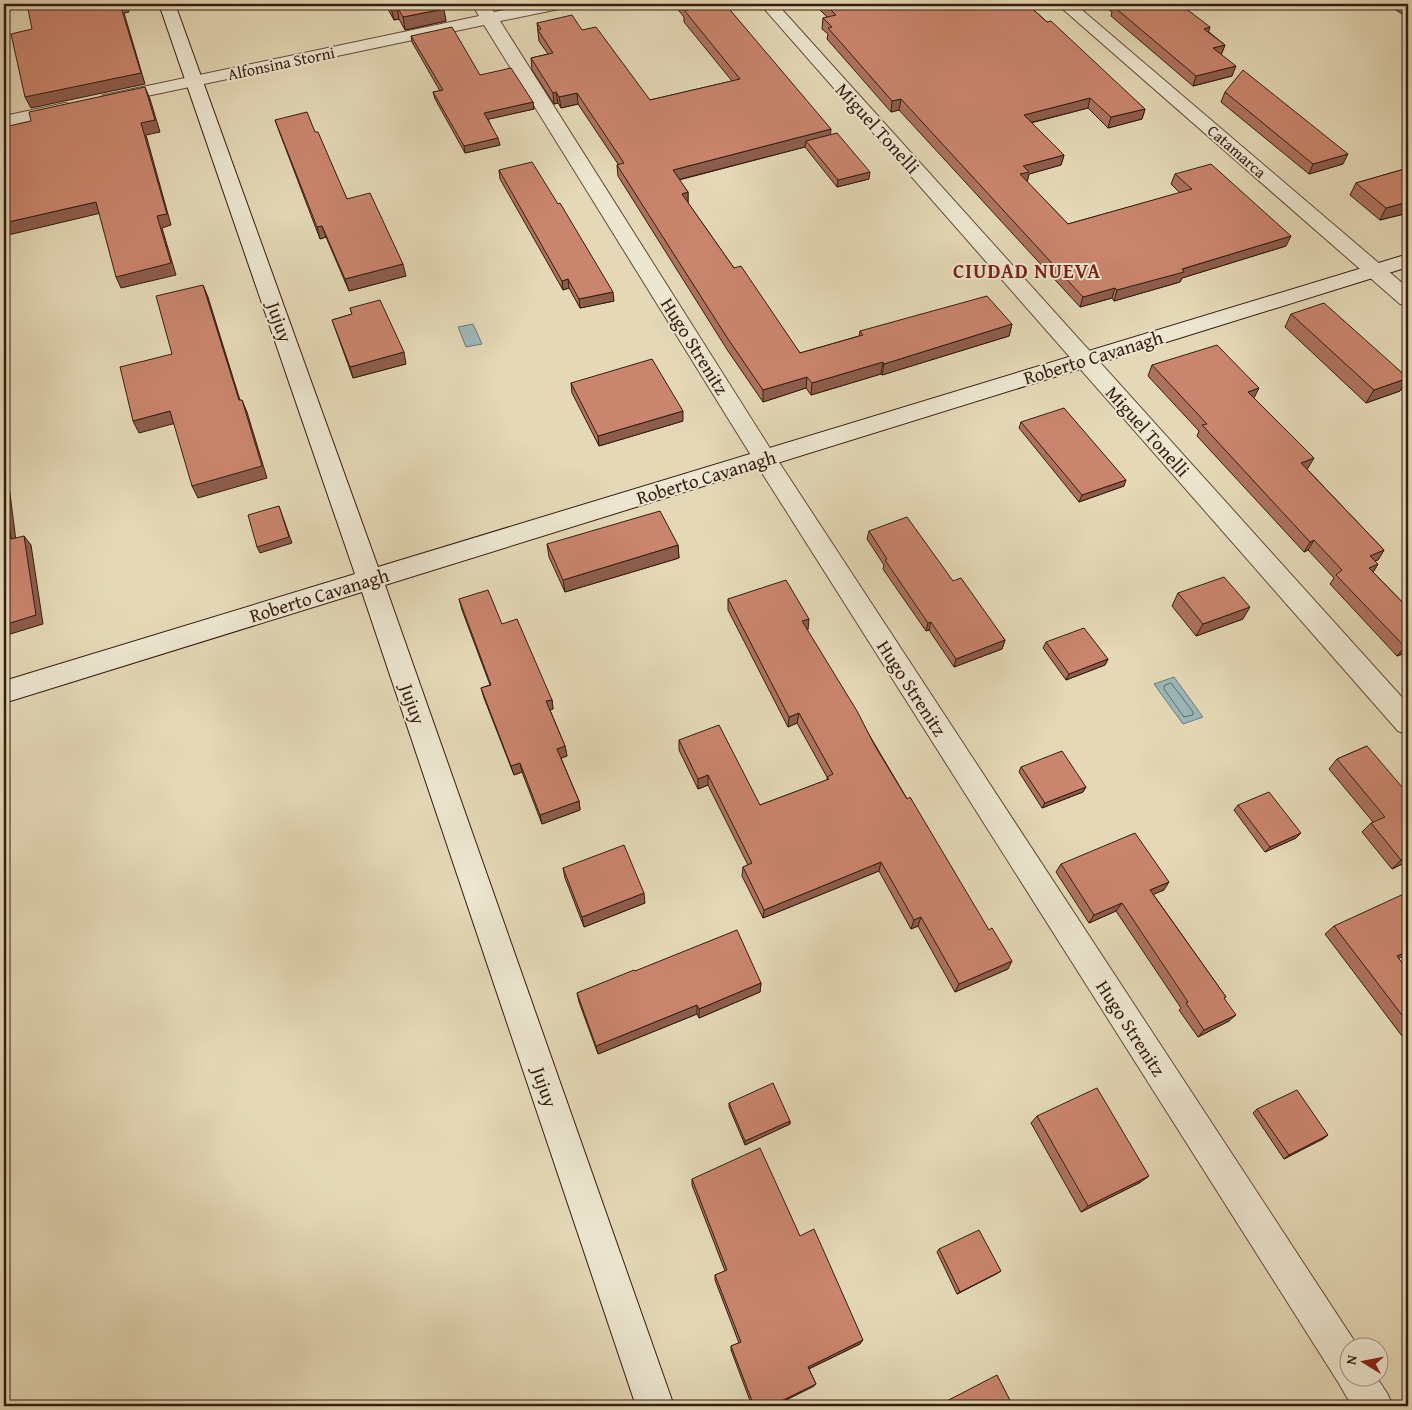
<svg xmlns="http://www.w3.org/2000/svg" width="1412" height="1410" font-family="'Gentium Book Plus',serif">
	<rect width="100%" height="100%" fill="#e4d8b6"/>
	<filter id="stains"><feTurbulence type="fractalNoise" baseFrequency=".004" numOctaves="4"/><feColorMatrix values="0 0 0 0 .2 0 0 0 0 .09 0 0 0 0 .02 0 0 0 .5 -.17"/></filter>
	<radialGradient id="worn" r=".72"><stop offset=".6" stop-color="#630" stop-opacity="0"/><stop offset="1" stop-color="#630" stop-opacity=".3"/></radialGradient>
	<path fill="#9bb7ba" stroke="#727976" d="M473,324L482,344L466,347L458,327Z
		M1174,677L1203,717L1183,724L1154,684Z"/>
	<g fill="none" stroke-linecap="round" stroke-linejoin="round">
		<path stroke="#686a65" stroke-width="1" d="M1171,683L1193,712V715L1184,717L1164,689V686Z"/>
		<g stroke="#614b3a" stroke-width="2">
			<path id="street" d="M472,4H488L494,12L535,4H566L564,8L500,21L773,453L1359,1348H1350V1378H1377L1387,1393L1393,1406H1352L1338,1382L757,465L484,25L109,104L103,103L100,99L103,95L109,94L479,16Z
				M760,4H777L1408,704V735L1398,731Z
				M1057,4H1075L1408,288V306L1400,304Z
				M65,103L72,105L74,109L72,113L4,128V116Z"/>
		</g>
		<g stroke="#351c10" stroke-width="2">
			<path id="secondary" d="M159,4H175L378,567L1408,254V267L385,585L674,1406H636L362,592L4,703V681L355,574Z"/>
		</g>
		<use href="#street" fill="#ede6d0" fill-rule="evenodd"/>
		<use href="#secondary" fill="#ede6d0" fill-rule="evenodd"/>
	</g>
	<path fill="#ad725e" stroke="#351c10" d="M385,4H441L446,21L405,30L399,19L394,20Z
		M676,4H725L830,135L869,179L837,187L805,147L679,180L688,192V203L734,268L800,353L859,336L860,331L1012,324L1009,336L882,375L881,374L811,395L806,388L763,402L728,351L618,176L617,165L618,164L578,104L561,108L558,103L554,104L532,70L531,58L548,54L539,41L537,23L582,30L650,100L732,81L684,22V17L676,7Z
		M814,4H1027L1145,109L1142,119L1108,128L1088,108L1031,123L1064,155L1061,165L1029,174L1027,182L1068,224L1180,193L1171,184L1175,174L1286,246L1182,278L1180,282L1114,301L1112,298L1080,307L899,110L891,112L827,39L828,34L822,29L823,18L827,17Z
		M1102,4H1180L1209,32L1225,45L1221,55L1232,76L1193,86L1111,16L1112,12Z
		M1387,4H1408V18Z
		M411,36L480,75L533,102L534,109L488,119L500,145L465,153L435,99L433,92L440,91L412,42Z
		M1225,92L1343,164L1309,174L1221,102Z
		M275,120L315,132L347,199L406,276L349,291L326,237L320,239L279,131Z
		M1408,168V213L1380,220L1350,195L1356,183Z
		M499,170L614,301L580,308L569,288L563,290L500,179Z
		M350,308L406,364L353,378L332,320L352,314Z
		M1291,314L1408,378L1400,391L1366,403L1285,327Z
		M1152,365L1254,398L1308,468L1307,469L1384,550L1378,560L1375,561L1378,564L1373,572L1408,608V652L1397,656L1330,584L1334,578L1308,550L1304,552L1197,436L1199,431L1148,376Z
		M571,383L683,421L599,446L572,393Z
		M1021,422L1124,486L1079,502L1019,428Z
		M1408,481V492L1404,487Z
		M869,531L953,581L1005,640L1002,649L954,667L929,630L926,631L883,569L884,565L867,539Z
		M547,544L678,545L679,558L565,592L549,557Z
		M1178,593L1243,619L1196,636L1172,606Z
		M459,599L502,624L552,700L553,709L550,710L565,746L567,756L561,758L579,801L580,810L542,824L522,772L514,775L484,698L481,688L490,685L462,610Z
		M728,599L808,630H807L1008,969L955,992L918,926L911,929L879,871L763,918L742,876L743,867L748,865L708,785L698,789L679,750V740L760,805L827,780V777L797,723L788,727L728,610Z
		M1046,642L1108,659L1105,665L1066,680L1043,648Z
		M1367,746L1408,861L1392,869L1362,832L1371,823L1373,822L1329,769L1337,759Z
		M1021,767L1086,787L1083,792L1042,808L1019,772Z
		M1238,805L1296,838L1265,852L1234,810Z
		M1061,864L1164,890L1153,894L1226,997L1224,998L1229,1021L1198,1037L1179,1010L1181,1008L1116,911L1089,923L1056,872Z
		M563,868L645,903L584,927L565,878Z
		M1334,926L1399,959L1408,971V1044L1325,934Z
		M635,971L761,983L760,992L699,1018L697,1014L598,1054L579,1002L577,993Z
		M729,1103L790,1121V1124L745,1145L729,1107Z
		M1257,1109L1328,1135L1284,1159L1253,1113Z
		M1037,1116L1141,1182L1081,1212L1031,1123Z
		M692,1179L800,1236L860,1344L809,1369L816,1384L814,1386L774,1406H752L731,1350V1346L739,1343L715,1280V1275L725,1271L692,1185Z
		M939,1249L998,1273L957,1294L937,1252Z"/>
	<path fill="#8d5d4c" stroke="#351c10" d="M120,4H126L129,12L124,13L145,84L31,108L25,97Z
		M397,7L399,19L394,20L391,8Z
		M444,9L446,21L405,30L403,17Z
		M1210,27L1207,37L1204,29Z
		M1225,45L1221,55L1213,48Z
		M1236,66L1232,76L1193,86L1196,76Z
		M145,87L150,99L160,132L146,135L171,225L162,228L176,275L121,288L116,277L157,216L141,123Z
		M556,92L558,103L554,104L553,93Z
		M577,93L578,104L561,108L559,97Z
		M1090,98L1088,108L1021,125L1024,115Z
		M901,99L899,110L891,112L892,101Z
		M533,102L534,109L485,120L484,113Z
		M1145,109L1142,119L1108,128L1111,117Z
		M831,129L830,141H806L805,147L673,181V170Z
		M498,138L500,145L465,153L464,146Z
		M1348,154L1343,164L1309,174L1313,164Z
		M1064,155L1061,165L1029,174L1027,182L1020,174L1023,166Z
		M870,172L869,179L837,187L838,180Z
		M688,192V204L682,194Z
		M96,202L101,213L4,236V223Z
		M1408,202V213L1380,220L1386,208Z
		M322,226L326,237L320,239L317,227Z
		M1291,236L1286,246L1182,278L1180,282L1114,301L1117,290L1182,269Z
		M403,264L406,276L349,291L345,279Z
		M568,279L569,288L563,290L562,281Z
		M203,285L208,297L244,413L239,400Z
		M1115,288L1112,298L1080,307L1083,297Z
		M613,292L614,301L580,308L579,299Z
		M1012,324L1009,336L882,375L884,364Z
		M404,352L406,364L353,378L350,367Z
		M883,362L881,374L811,395L812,383Z
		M807,377L806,388L763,402V390Z
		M1408,378L1400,391L1366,403L1374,390Z
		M1259,388L1254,398L1248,392Z
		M242,400L247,412L267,478L198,498L192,486Z
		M170,411L176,423L139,433L133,421Z
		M683,411V421L599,446L598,436Z
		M1314,458L1308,468L1295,473L1301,463Z
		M4,472L8,478L17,549L11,539L4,487Z
		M1126,480L1124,486L1079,502L1082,495Z
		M279,506L292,543L260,553L257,547Z
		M24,536L31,545L43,624L4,636V625Z
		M1314,540L1308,550L1304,552L1310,542Z
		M678,545L679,558L565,592L563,580Z
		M1384,550L1378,560L1363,565L1370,556Z
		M1378,564L1372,574L1369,568Z
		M1250,607L1243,619L1196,636L1203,624Z
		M809,619L808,630L801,632L802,621Z
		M931,622L929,630L926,631L928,623Z
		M1005,640L1002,649L954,667L956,659Z
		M1408,645V652L1397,656L1405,647Z
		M1108,659L1105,665L1066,680L1069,674Z
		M552,700L553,709L548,711L546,701Z
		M799,713L797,723L788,727L789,717Z
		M565,746L567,756L559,759L557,749Z
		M520,763L522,772L514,775L511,766Z
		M708,775V785L698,789V779Z
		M1086,787L1083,792L1042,808L1045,803Z
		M579,801L580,810L542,824L540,815Z
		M1301,833L1296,838L1265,852L1270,847Z
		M1408,857V861L1392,869L1401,860Z
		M881,862L879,871L763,918L764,910Z
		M1169,882L1164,890L1145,898L1150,890Z
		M644,893L645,903L584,927L582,917Z
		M1122,903L1116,911L1089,923L1094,915Z
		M921,917L918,926L911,929L914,920Z
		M1408,951V954L1387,964L1397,956Z
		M1012,961L1008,969L955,992L959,984Z
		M761,983L760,992L699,1018V1009Z
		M697,1005V1014L598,1054L596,1046Z
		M1236,1015L1229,1021L1198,1037L1204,1030Z
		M790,1121V1124L745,1145V1141Z
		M1328,1135L1323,1139L1284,1159L1289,1155Z
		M1149,1176L1141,1182L1081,1212L1088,1206Z
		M1001,1271L998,1273L957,1294L960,1292Z
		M863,1340L860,1344L806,1370L808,1367Z
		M816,1384L814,1386L774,1406H771Z"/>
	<path fill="#c9856d" stroke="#351c10" d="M27,4H120L141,73L25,97L11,34L32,29Z
		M389,4H441L444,9L403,17L397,7L391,8Z
		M683,4H725L831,129L673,170L688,192L682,194L734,268L741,266L800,353L863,335L860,331L987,296L1012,324L884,364L883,362L812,383L807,377L763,390L728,339L617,165L624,163L577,93L559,97L556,92L553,93L531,58L553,53L538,30L541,29L537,23L572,15L582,30L596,27L650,100L740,79L684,10H688Z
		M825,4H1027L1047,22L1051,21L1145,109L1111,117L1090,98L1024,115L1064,155L1023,166L1029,172L1020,174L1068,224L1192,189L1175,174L1211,164L1291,236L1182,269L1184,272L1117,290L1115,288L1083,297L901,99L892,101L828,28L832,27L823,18L836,15Z
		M1117,4H1180L1210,27L1204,29L1225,45L1213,48L1236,66L1196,76L1113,6L1118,5Z
		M452,27L480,75L511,68L533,102L484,113L498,138L464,146L433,92L443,90L411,36Z
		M1243,70L1348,154L1313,164L1225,92Z
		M145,87L155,120L141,123L167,214L157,216L171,263L116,277L96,202L4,223V127L31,121L29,112Z
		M307,112L315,132H318L347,199L370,193L403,264L345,279L322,226L317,227L275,120Z
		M837,133L870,172L838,180L806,141Z
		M532,162L558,204L560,203L613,292L579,299L568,279L562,281L499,170Z
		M1408,168V202L1386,208L1356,183Z
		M203,285L239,400H242L262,466L192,486L170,411L133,421L120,367L172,354L156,296Z
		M380,300L404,352L350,367L332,320L352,314L350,308Z
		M1324,303L1408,378L1374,390L1291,314Z
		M1217,345L1259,388L1248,392L1314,458L1301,463L1384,550L1370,556L1378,564L1369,568L1408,608V645L1405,647L1336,575L1342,570L1314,540L1310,542L1202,425L1207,424L1152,365Z
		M652,359L683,411L598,436L571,383Z
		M1064,408L1126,480L1082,495L1021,422Z
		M4,487L11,539L24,536L36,615L4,625Z
		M279,506L289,537L257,547L248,515Z
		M660,511L678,545L563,580L547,544Z
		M907,517L953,581L961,578L1005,640L956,659L931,622L928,623L885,560L887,559L869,531Z
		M1224,577L1250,607L1203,624L1178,593Z
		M786,580L809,619L802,621L857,711L875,746L907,799L910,797L989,930L992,928L1012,961L959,984L921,917L914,920L881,862L764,910L743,867L752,863L708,775L698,779L679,740L719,725L760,805L829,779L827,777L833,774L799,713L789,717L728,599Z
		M488,590L502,624L517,619L552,700L546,701L565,746L557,749L579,801L540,815L520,763L511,766L481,688L491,685L459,599Z
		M1084,628L1108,659L1069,674L1046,642Z
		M1367,746L1408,794V857L1401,860L1371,823L1385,817L1337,759Z
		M1062,751L1086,787L1045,803L1021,767Z
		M1269,792L1301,833L1270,847L1238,805Z
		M1135,833L1169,882L1150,890L1226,997L1224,998L1236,1015L1204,1030L1186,1003L1188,1002L1122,903L1094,915L1061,864Z
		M624,845L644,893L582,917L563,868Z
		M1408,892V951L1397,956L1408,971V1023L1334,926Z
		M737,930L761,983L699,1009L697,1005L596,1046L577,993L634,970L635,971Z
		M773,1083L790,1121L745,1141L729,1103Z
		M1097,1088L1149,1176L1088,1206L1037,1116Z
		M1297,1090L1328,1135L1289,1155L1257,1109Z
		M760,1148L800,1236L814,1229L863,1340L808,1367L816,1384L771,1406H754L731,1346L741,1342L715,1275L727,1270L692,1179Z
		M979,1230L1001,1271L960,1292L939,1249Z
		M997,1375L1013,1406H937Z"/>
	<g text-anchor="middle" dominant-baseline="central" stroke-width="4" stroke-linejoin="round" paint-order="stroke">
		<g font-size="16" fill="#351c10" stroke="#ede6d0">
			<text transform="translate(281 63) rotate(-12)">Alfonsina Storni</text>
			<text transform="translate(1237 151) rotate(41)">Catamarca</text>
		</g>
		<g font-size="19" fill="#351c10" stroke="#ede6d0">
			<text transform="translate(878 128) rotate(48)">Miguel Tonelli</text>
			<text transform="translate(280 322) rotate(71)">Jujuy</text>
			<text transform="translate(695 346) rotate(58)">Hugo Strenitz</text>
			<text transform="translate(1093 357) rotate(-17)">Roberto Cavanagh</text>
			<text transform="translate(1148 431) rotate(48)">Miguel Tonelli</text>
			<text transform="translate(706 477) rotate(-17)">Roberto Cavanagh</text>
			<text transform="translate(319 595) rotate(-17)">Roberto Cavanagh</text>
			<text transform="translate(912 688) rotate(57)">Hugo Strenitz</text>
			<text transform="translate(413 704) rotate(71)">Jujuy</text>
			<text transform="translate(1131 1028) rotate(57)">Hugo Strenitz</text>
			<text transform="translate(545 1087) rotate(71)">Jujuy</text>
		</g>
		<g font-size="20" font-weight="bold" letter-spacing="1" fill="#7a1f14" stroke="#ede6d0">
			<text x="1027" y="270">CIUDAD NUEVA</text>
		</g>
	</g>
	<rect width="1412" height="1410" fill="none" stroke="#e4d8b6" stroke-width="20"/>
	<rect x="5" y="5" width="1402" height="1400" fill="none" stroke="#351c10" stroke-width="2.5"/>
	<rect x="10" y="10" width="1392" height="1390" fill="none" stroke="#351c10"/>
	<g transform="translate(1364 1362) rotate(280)"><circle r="24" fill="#ede6d0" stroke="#a39583"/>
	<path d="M0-4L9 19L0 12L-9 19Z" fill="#8f2418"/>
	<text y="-8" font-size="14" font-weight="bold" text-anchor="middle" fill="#351c10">N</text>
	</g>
	<rect width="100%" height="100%" filter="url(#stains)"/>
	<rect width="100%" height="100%" fill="url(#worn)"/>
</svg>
